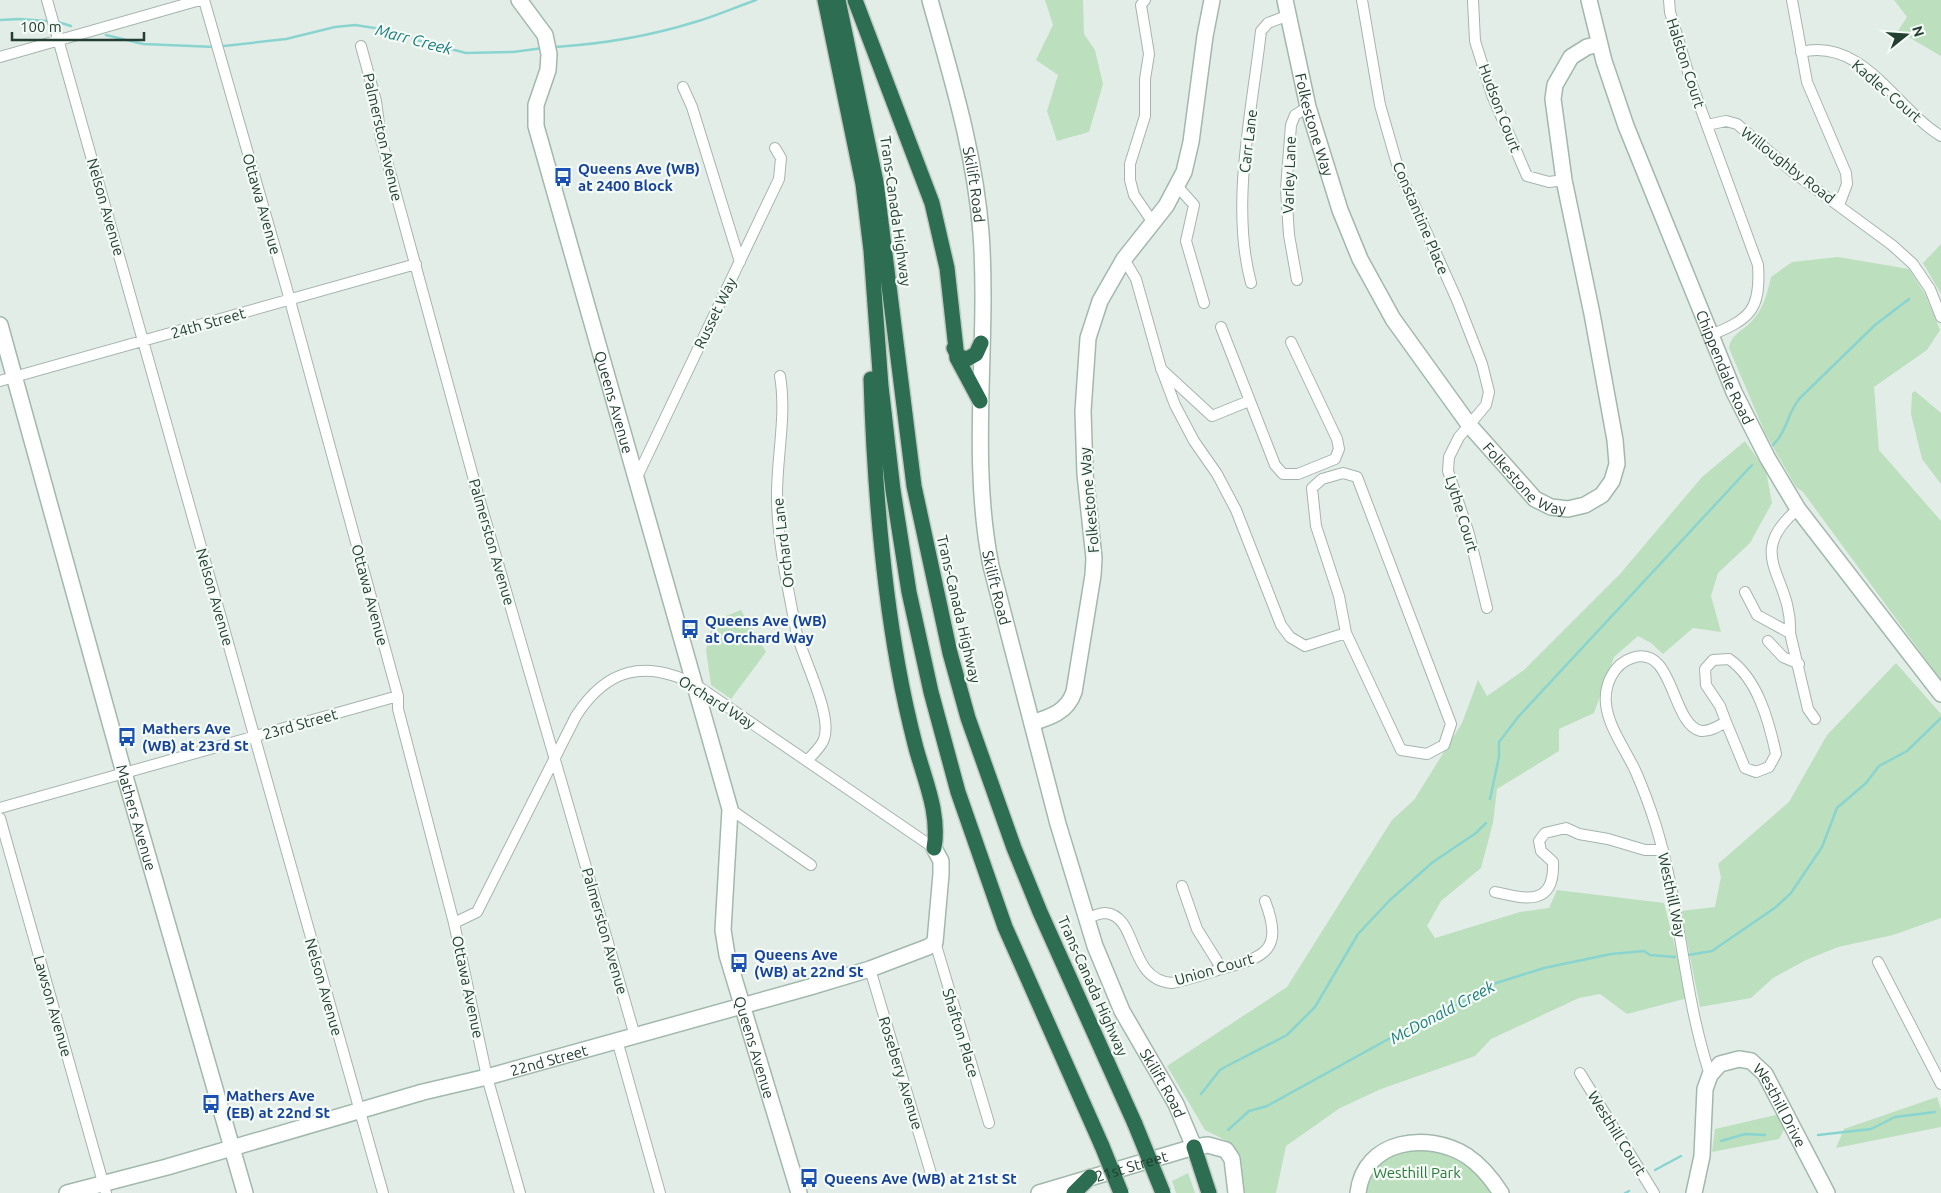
<svg xmlns="http://www.w3.org/2000/svg" width="1941" height="1193" font-family="Ubuntu,sans-serif">
	<rect width="100%" height="100%" fill="#e3ede7"/>
	<path fill="#bcdfbe" d="M1045,0H1083L1084,34L1095,50L1103,84L1089,132L1057,141L1047,111L1058,75L1036,60L1053,25Z
		M1894,0H1941V56L1898,31L1907,17Z
		M1941,244V294L1923,263Z
		M1838,257L1909,269L1925,294L1940,330L1927,350L1874,387L1879,450L1941,521V680L1803,492L1796,487L1765,433L1729,348C1731,334 1743,331 1752,321C1764,308 1767,294 1771,277L1792,262Z
		M1915,391L1941,413V484L1922,459L1911,414L1912,393Z
		M1745,441L1766,471L1772,503L1750,543L1718,573L1711,596L1721,632L1693,628L1663,654L1651,643L1638,636L1614,657L1594,713L1559,729V751L1497,789L1493,823L1481,868L1441,901L1427,926L1435,938L1520,912L1549,908L1557,890L1664,903L1688,998L1627,1014L1600,994L1579,998L1491,1039L1475,1056L1381,1089L1340,1108L1286,1146L1276,1193H1243L1238,1161L1231,1143L1205,1130L1167,1066L1287,987L1392,820L1414,800L1462,723L1478,680L1487,696L1524,670L1620,574L1702,477Z
		M741,610L766,652L731,699L711,685L706,650L713,621Z
		M1896,663L1941,714V918L1893,935L1838,947L1806,960L1773,978L1751,998L1700,1007L1681,911L1715,907L1721,877L1718,864L1789,802L1827,735Z
		M1937,1097L1941,1109V1127L1836,1148L1844,1129Z
		M1780,1114L1786,1126L1779,1139L1712,1152L1715,1129Z
		M1416,1149C1450,1153 1473,1165 1492,1193H1365C1370,1165 1390,1152 1416,1149Z
		M1188,1173L1195,1193H1176L1172,1181Z"/>
	<g fill="none" stroke-linecap="round" stroke-linejoin="round">
		<path stroke="#8ad4d0" stroke-width="2.5" d="M0,20L19,19L47,21
			M58,22L71,26
			M106,35L143,44L215,47
			M224,46L286,39L335,27L355,25L394,31L420,41L466,53L513,52L543,48
			M555,47C602,44 650,36 695,22C716,16 736,7 756,0
			M1773,445C1788,430 1787,413 1800,398L1875,325L1909,299
			M1490,799L1499,757V742L1519,716L1752,465
			M1688,955L1712,951L1776,907L1791,893L1822,847L1837,808L1866,783L1879,766L1907,751L1941,718
			M1201,1094L1220,1070L1227,1066L1287,1035L1315,1007L1358,934L1390,900L1433,862L1476,833L1486,823
			M1228,1130L1249,1111L1267,1106L1432,1015L1461,1003L1493,984L1544,968L1611,954L1644,951L1650,955L1675,957
			M1818,1135L1871,1129L1895,1117L1935,1112
			M1721,1141L1745,1134L1765,1135
			M1655,1170L1681,1156
			M1625,1193L1629,1191"/>
		<g stroke="#a5b5ad" stroke-width="12">
			<path id="street" d="M47,0L383,1193
				M204,0L286,286L398,696V709L454,923L487,1077L520,1193
				M1145,0L1141,5L1149,54L1145,79V116L1130,164V180L1134,195L1154,224
				M1362,0L1380,105L1399,171L1457,300L1482,364L1489,392L1486,405L1459,437L1449,457L1448,471L1469,534L1487,608
				M1473,0L1475,41L1492,95L1527,176L1549,182L1564,180
				M1669,0L1670,12L1691,82L1758,265C1761,310 1750,319 1711,335
				M1792,0L1807,82L1846,173L1847,184L1839,205
				M361,46L376,101L381,139L477,491L635,1036
				M1801,52C1863,37 1896,109 1941,136
				M0,57L200,0
				M683,87L692,107L740,262
				M1707,125L1726,121L1737,124L1794,173L1892,245L1913,264L1930,289L1941,317
				M1178,187L1194,205L1186,241L1204,303
				M1124,259L1136,279L1161,368L1175,405L1194,441L1217,474L1236,510L1281,625L1290,637L1305,646L1346,633
				M1297,280L1289,235L1286,189L1291,125L1295,115L1308,107
				M1251,283C1230,205 1252,111 1261,31L1268,23L1289,15
				M1221,327L1275,465L1283,474H1298L1335,459L1339,449L1337,439L1291,342
				M1161,369L1212,416L1249,401
				M780,376C787,417 776,459 777,501C778,544 788,588 796,630C802,658 833,714 824,739C822,746 813,754 808,760
				M0,381L416,264
				M1343,473L1357,477L1451,724L1444,745L1427,754L1401,750L1346,633L1339,596L1316,526L1312,488L1322,479Z
				M637,477L779,179L781,158L775,148
				M1798,509C1742,556 1793,576 1790,633L1808,709L1815,719
				M1745,592L1757,615L1790,633
				M1768,641L1783,657L1799,664
				M0,808L398,696
				M730,809L811,865
				M0,818L106,1193
				M1182,886L1197,929L1222,969
				M1495,892C1525,899 1555,907 1553,862L1541,851L1539,841L1545,833L1566,828L1579,834L1608,839L1645,850H1663
				M1086,918C1092,917 1099,913 1105,913C1139,915 1127,980 1172,983C1188,980 1205,974 1221,969C1265,957 1284,951 1265,901
				M454,923L477,912L576,716C607,668 645,659 696,685L934,848
				M935,942L989,1123
				M1878,962L1941,1084
				M870,969L932,1177
				M617,1040L660,1193
				M1580,1073L1654,1193
				M1710,1075C1683,994 1681,908 1656,826C1650,807 1643,788 1635,770C1625,749 1608,726 1606,704C1604,686 1613,664 1632,658C1674,643 1671,725 1701,731C1709,732 1719,726 1726,722L1720,706L1706,685L1705,669L1713,660L1729,659C1758,679 1769,722 1776,754L1769,767L1756,772L1745,768L1726,722"/>
		</g>
		<g stroke="#a1b9ac" stroke-width="18">
			<g id="secondary">
				<path id="s1" d="M519,0L545,35L549,54L548,70L536,105V126L730,809L723,930L727,955L799,1193"/>
				<path id="s2" d="M930,0C951,76 975,153 981,233C989,344 969,456 991,566L1058,824L1095,946L1122,1011L1176,1104L1194,1147"/>
				<path id="s3" d="M1285,0L1308,107L1340,210L1360,259L1393,319L1470,426L1535,499L1551,507L1568,509L1585,505L1602,495L1612,481L1617,464L1615,440L1592,314L1564,180L1553,99L1555,85L1571,57L1587,47L1599,44"/>
				<path id="s4" d="M1589,0L1604,61L1626,126L1734,392L1767,457L1798,509L1941,694"/>
				<path id="s5" d="M0,325L124,773L245,1193"/>
				<path d="M1032,723C1051,717 1067,712 1074,692L1093,575L1094,558L1085,474L1083,411L1088,338L1100,301L1124,259L1166,206L1184,172L1191,142L1205,36L1212,0"/>
				<path id="s6" d="M67,1193L167,1167L423,1092L487,1077L810,987L870,969L928,947L935,942L941,874V861L934,848"/>
				<path id="s7" d="M1039,1193L1194,1147L1208,1145L1226,1150L1232,1159L1236,1193"/>
				<path d="M1358,1193C1364,1139 1428,1131 1467,1156C1482,1166 1492,1179 1501,1193"/>
				<path id="s8" d="M1694,1193L1702,1156L1705,1089L1710,1075L1720,1064L1739,1059L1751,1061L1765,1074L1827,1193"/>
			</g>
		</g>
		<g stroke="#c1c9c5" stroke-width="18">
			<path id="highway" d="M825,0L863,184L871,250L881,386L893,490L909,592L931,692L958,792L1005,927L1102,1146
				M838,0L876,182L914,486L950,653L968,718L1014,848L1040,912L1135,1124
				M855,0L932,203L947,268L957,358L980,401
				M954,348L958,356L967,359L976,354L981,343
				M871,379C874,475 881,571 898,666C903,694 909,721 916,748C925,781 940,814 934,848
				M1194,1147L1209,1193
				M1074,1193L1090,1177"/>
		</g>
		<use href="#street" stroke="#fff" stroke-width="10"/>
		<use href="#secondary" stroke="#fff" stroke-width="15"/>
		<use href="#highway" stroke="#2d6d52" stroke-width="15"/>
		<g stroke="#c1c9c5" stroke-width="18" stroke-linecap="butt">
			<path id="highway-bridge" d="M1135,1124L1163,1193
				M1102,1146L1121,1193"/>
		</g>
		<use href="#highway-bridge" stroke="#2d6d52" stroke-width="15"/>
	</g>
	<defs>
		<g id="bus-bare" transform="scale(1.5)"><path d="M-5-6H5V4H4V6H2V4H-2V6H-4V4H-5ZM-3.5-4V0h7V-4ZM-3.5 1.2v1.5H-2V1.2ZM2 1.2v1.5H3.5V1.2Z" fill="#1a4fb4" stroke="#f4faf6" stroke-width="2.5" paint-order="stroke"/></g>
	</defs>
	<g fill-rule="evenodd">
		<use href="#bus-bare" x="563" y="177"/>
		<use href="#bus-bare" x="690" y="629"/>
		<use href="#bus-bare" x="127" y="737"/>
		<use href="#bus-bare" x="739" y="963"/>
		<use href="#bus-bare" x="211" y="1104"/>
		<use href="#bus-bare" x="809" y="1178"/>
	</g>
	<g text-anchor="middle" dominant-baseline="central" stroke-width="4.5" stroke-linejoin="round" paint-order="stroke">
		<g font-size="15" fill="#223f31" stroke="#f4faf6">
			<text transform="translate(1686 63) rotate(72)">Halston Court</text>
			<text transform="translate(1887 91) rotate(41)">Kadlec Court</text>
			<text transform="translate(1500 108) rotate(69)">Hudson Court</text>
			<text stroke="none"><textPath href="#s3" startOffset="128">Folkestone Way</textPath></text>
			<text transform="translate(383 137) rotate(77)">Palmerston Avenue</text>
			<text transform="translate(1248 141) rotate(-83)">Carr Lane</text>
			<text transform="translate(1788 165) rotate(38)">Willoughby Road</text>
			<text transform="translate(1289 175) rotate(-88)">Varley Lane</text>
			<text stroke="none"><textPath href="#s2" startOffset="190">Skilift Road</textPath></text>
			<text transform="translate(262 204) rotate(74)">Ottawa Avenue</text>
			<text transform="translate(106 207) rotate(74)">Nelson Avenue</text>
			<text transform="translate(896 211) rotate(82)">Trans-Canada Highway</text>
			<text transform="translate(1421 218) rotate(67)">Constantine Place</text>
			<text transform="translate(715 313) rotate(-64)">Russet Way</text>
			<text transform="translate(208 323) rotate(-16)">24th Street</text>
			<text stroke="none"><textPath href="#s4" startOffset="392">Chippendale Road</textPath></text>
			<text stroke="none"><textPath href="#s1" startOffset="424">Queens Avenue</textPath></text>
			<text stroke="none"><textPath href="#s3" startOffset="548">Folkestone Way</textPath></text>
			<text transform="translate(1089 500) rotate(-95)">Folkestone Way</text>
			<text transform="translate(1462 514) rotate(73)">Lythe Court</text>
			<text transform="translate(492 542) rotate(74)">Palmerston Avenue</text>
			<text transform="translate(783 543) rotate(-97)">Orchard Lane</text>
			<text stroke="none"><textPath href="#s2" startOffset="595">Skilift Road</textPath></text>
			<text transform="translate(370 595) rotate(75)">Ottawa Avenue</text>
			<text transform="translate(215 597) rotate(74)">Nelson Avenue</text>
			<text transform="translate(959 609) rotate(77)">Trans-Canada Highway</text>
			<text transform="translate(717 702) rotate(32)">Orchard Way</text>
			<text transform="translate(300 724) rotate(-16)">23rd Street</text>
			<text stroke="none"><textPath href="#s5" startOffset="511">Mathers Avenue</textPath></text>
			<text transform="translate(1672 895) rotate(78)">Westhill Way</text>
			<text transform="translate(605 931) rotate(74)">Palmerston Avenue</text>
			<text transform="translate(1214 969) rotate(-16)">Union Court</text>
			<text transform="translate(1093 986) rotate(66)">Trans-Canada Highway</text>
			<text transform="translate(324 987) rotate(74)">Nelson Avenue</text>
			<text transform="translate(468 987) rotate(78)">Ottawa Avenue</text>
			<text transform="translate(53 1006) rotate(74)">Lawson Avenue</text>
			<text transform="translate(961 1033) rotate(73)">Shafton Place</text>
			<text stroke="none"><textPath href="#s1" startOffset="1090">Queens Avenue</textPath></text>
			<text stroke="none"><textPath href="#s6" startOffset="500">22nd Street</textPath></text>
			<text transform="translate(901 1073) rotate(73)">Rosebery Avenue</text>
			<text stroke="none"><textPath href="#s2" startOffset="1120">Skilift Road</textPath></text>
			<text stroke="none"><textPath href="#s8" startOffset="220">Westhill Drive</textPath></text>
			<text transform="translate(1617 1133) rotate(58)">Westhill Court</text>
			<text stroke="none"><textPath href="#s7" startOffset="96">21st Street</textPath></text>
		</g>
		<g font-size="15" font-weight="bold" fill="#164399" stroke="#f4faf6" text-anchor="start">
			<text x="578" y="168">Queens Ave (WB)<tspan x="578" dy="17">at 2400 Block</tspan></text>
			<text x="705" y="620">Queens Ave (WB)<tspan x="705" dy="17">at Orchard Way</tspan></text>
			<text x="142" y="728">Mathers Ave<tspan x="142" dy="17">(WB) at 23rd St</tspan></text>
			<text x="754" y="954">Queens Ave<tspan x="754" dy="17">(WB) at 22nd St</tspan></text>
			<text x="226" y="1095">Mathers Ave<tspan x="226" dy="17">(EB) at 22nd St</tspan></text>
			<text x="824" y="1178">Queens Ave (WB) at 21st St</text>
		</g>
		<g font-size="15" fill="#2b7839" stroke="#f4faf6">
			<text x="1417" y="1172">Westhill Park</text>
		</g>
		<g font-size="16" font-style="italic" fill="#1a7d79" stroke="#f4faf6">
			<text transform="translate(414 39) rotate(15)">Marr Creek</text>
			<text transform="translate(1442 1012) rotate(-28)">McDonald Creek</text>
		</g>
	</g>
	<g transform="translate(1906 35) rotate(73)" stroke="#f4faf6" stroke-width="4" paint-order="stroke">
	<path d="M0-4L9 19L0 12L-9 19Z" fill="#223f31"/>
	<text y="-8" font-size="14" font-weight="bold" text-anchor="middle" fill="#223f31">N</text>
	</g>
	<path d="M12 32v8h132v-8" fill="none" stroke="#223f31" stroke-width="2.5"/>
	<text x="20" y="32" font-size="15" fill="#223f31" stroke="#f4faf6" stroke-width="4" paint-order="stroke">100 m</text>
</svg>
